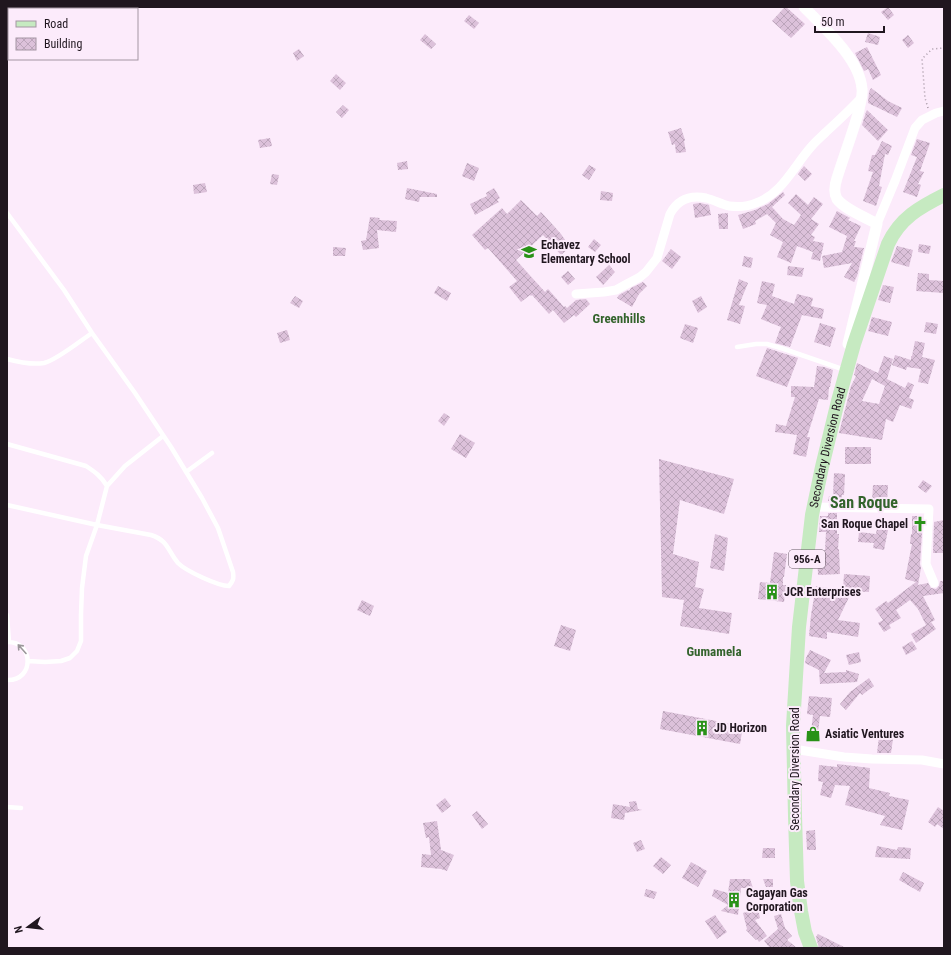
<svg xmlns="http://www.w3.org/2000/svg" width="951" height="955" font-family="'Roboto Condensed',sans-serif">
	<defs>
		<pattern id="building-cross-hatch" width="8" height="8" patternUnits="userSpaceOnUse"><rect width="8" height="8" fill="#dcc1da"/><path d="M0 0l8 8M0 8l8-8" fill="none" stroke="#bca5bb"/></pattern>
	</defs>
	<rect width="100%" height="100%" fill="#fcebfb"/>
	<path fill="url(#building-cross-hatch)" fill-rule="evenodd" d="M785,7H786L805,24L791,38L772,21Z
		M888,7L894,15L888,20L881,12Z
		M469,15L479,23L474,29L464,21Z
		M868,33L880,37L878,45L865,42Z
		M425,34L436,44L431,49L420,40Z
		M908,35L914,43L908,48L902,40Z
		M867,47L881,75L873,80L868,69L864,71L855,53Z
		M299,49L304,56L297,61L293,53Z
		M336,74L346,83L340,90L330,81Z
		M871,88L888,101L902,108L897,117L868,103L869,92Z
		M343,105L349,110L342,118L336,112Z
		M867,110L888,130L878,141L862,125L866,112Z
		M681,128L685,140L684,141L686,152L676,153L675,144L672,145L668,132Z
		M270,138L272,146L260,148L258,140Z
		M917,139L930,143L920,171L924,172L918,184L921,185L917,197L903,192L917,157L911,155Z
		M882,141L892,146L888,155L885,154L879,186L882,187L876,206L863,201L873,172L868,171L872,155H875Z
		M407,161L408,169L398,170L397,163Z
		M467,163L479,168L474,181L462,176Z
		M589,165L596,169L589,180L582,175Z
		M804,166L812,174L805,181L798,174Z
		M272,174L279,175L277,185L270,184Z
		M205,183L207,192L194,194L193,185Z
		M407,188L437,194V197H420L419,202L405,199Z
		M494,188L500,198L497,200L499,202L475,215L470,204L487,196L486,193Z
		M601,191L613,193L612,201L600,200Z
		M783,192L785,195L772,207L783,219L794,225L801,215L788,203L796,194L808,205L814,197L823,204L811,219L819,224L811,235L815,237L813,241L824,243L820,261L811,259L813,252L797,246L791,263L777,257L783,242L770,235L776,223L767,214L755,221L756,224L743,229L738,215L755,210L768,204Z
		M521,200L537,216L541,212L561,234L570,247L561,255L543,235L516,260L545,292L548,289L564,307L565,306L567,308L576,300L586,299L590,304L576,317L574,315L564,323L553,310L549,314L532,295L531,296L530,295L521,302L509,287L517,281L488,248L485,250L472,235L502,208L507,214Z
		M700,203L709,205L711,215L695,218L693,204Z
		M837,211L850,218L848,220L861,226L854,241H856L854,247L864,248L857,276L854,282L844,277L852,263L824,268L822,256L842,252L847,236L829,227Z
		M728,213V229H719L718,214Z
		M370,217L380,218L379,220L397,221L396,232L377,230L379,248L363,250L361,241L366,240Z
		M594,239L601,245L595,252L588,247Z
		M919,244L931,246L929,254L918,252Z
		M897,246L913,250L909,267L891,262Z
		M333,247L346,248L345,256H333Z
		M671,249L681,257L672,269L662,261Z
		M744,256L753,258L751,268L742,266Z
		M609,265L615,272L603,285L596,277Z
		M788,266L804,268L802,277L787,275Z
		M568,271L575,279L568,285L561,277Z
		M918,273L929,274V280L944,281V293L916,291Z
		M739,279L748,283L739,305L745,306L740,324L727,320Z
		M762,281L775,284L772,296L794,304L797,294L813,298L811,306L824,309L822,319L802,315L790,347L775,343L781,327L761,319L767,305L757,303Z
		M643,282L647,286L639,294L632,307L617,298L619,295L628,290L629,291L631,288Z
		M883,285L894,287L890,303L878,300Z
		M438,286L451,293L447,301L434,293Z
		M295,296L303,301L299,308L290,303Z
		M701,296L707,307L698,313L692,301Z
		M872,317L892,322L888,336L868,331Z
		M926,322L938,324L936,334L924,332Z
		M820,323L836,328L830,347L814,342Z
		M685,324L698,328L693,343L680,338Z
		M287,330L290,340L280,343L277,333Z
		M915,341L925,343L922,357L935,360L928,384L918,382L921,369L907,367L906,370L892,365L895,355L911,360V356H912Z
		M767,348L798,358L787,387L756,376Z
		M884,356L893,359L887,379L905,388L908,382L914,385L909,398L914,400L911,409L900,405L893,422L886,419L882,440L839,433L851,386L856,376L854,375L857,363L878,373ZM872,379L885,386L879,404L862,401Z
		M817,366L824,367L833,370L830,387H829L828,400L819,399L807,437H810L806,457L793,454L797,435L775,432L776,424L786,426L795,397H791V386L814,387Z
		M444,413L450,417L444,426L438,421Z
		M460,434L475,443L466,458L451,449Z
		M845,447H871V464H845Z
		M659,459L734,479L724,514L680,500L673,554L699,562L695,587L704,589L699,608L732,613L729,634L680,626L684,600L662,597Z
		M834,473L845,474L844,495H842V501H828L829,496H833Z
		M923,480L932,486L926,493L918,487Z
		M873,485H888L887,502H872Z
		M828,513H837V534H839L838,549H839L840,574L818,575L817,550H825L826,532H819L820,516H828Z
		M912,516H923L920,564L921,568L918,585L928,583L931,588L936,589L939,586L940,581H944V593L923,596L935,620L926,625L918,609L910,600L896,610L901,618L889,625L891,628L884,632L878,623L883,620L875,609L886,601L888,603L916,582L905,579L912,544H910L911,534H912Z
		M944,520V553H933L934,522Z
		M877,528L888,530L884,550L873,548L874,543L858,542L859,532L876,534Z
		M715,534L728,538L724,571L710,568Z
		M774,552L787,554L784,577H783V585H786L784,602L758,599L760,582L770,583Z
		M844,574L870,576L869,592L852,591L838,620L860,623L858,637L827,632V639L809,636L811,615L816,586L843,590Z
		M362,600L374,606L370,616L357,610Z
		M931,622L936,629L916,643L911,634Z
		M561,625L576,630L570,651L554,646Z
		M912,641L917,649L906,655L902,647Z
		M810,650L831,660L824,673L846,672V670L859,674L857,682L820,684L819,670L805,663L806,658Z
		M859,652L861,662L849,665L846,655Z
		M869,678L874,686L862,695L860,693L846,710L840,704L850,692Z
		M809,696L832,698L830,717L820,716L817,741L810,740L813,715L807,714Z
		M663,711L743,726L740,744L660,729Z
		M879,737L893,739L891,753H877Z
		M837,764L870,768L869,788L890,793L889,796L909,800L902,830L880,825L885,816L845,805L850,786L835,785L831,798L820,795L823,782L818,781L819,765L837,767Z
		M445,798L451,806L442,813L436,805Z
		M636,801L638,809L642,810L625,813L624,820L611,818L613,804L630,807L629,802Z
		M938,807L944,811V829L937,824L935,827L928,822Z
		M477,811L488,824L482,829L472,815Z
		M437,821L441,850L454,855L447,871L441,869L421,867L422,854L431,855L429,837L426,838L423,823Z
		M815,830L816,850H807L806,831Z
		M641,840L645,849L637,852L633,843Z
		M877,846L897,850L898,847L911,848L910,859L875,857Z
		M763,848H775V858H762Z
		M661,857L671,865L663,874L653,866Z
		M691,862L707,871L698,887L682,878Z
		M903,872L924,883L920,892L899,880Z
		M730,879H750L753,888H741L738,915L721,911L728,905L712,896L714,889L728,893Z
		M763,879H773V887H766Z
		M646,889L657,892L654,899L644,896Z
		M758,909L760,918L755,920L767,936L759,942L757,939L756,940L746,930L747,929L743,913Z
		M781,914L785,928L792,936L787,940L797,948H770L764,941L778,929L774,916Z
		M715,915L727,932L717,939L705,921Z
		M818,934L846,948H819L816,937Z"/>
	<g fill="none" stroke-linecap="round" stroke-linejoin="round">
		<path stroke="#a395a2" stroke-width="1.5" stroke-dasharray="1 3" stroke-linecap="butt" d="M928,108L925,98L922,59L932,49L944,48"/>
		<path stroke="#fff" stroke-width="4.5" d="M7,213L64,290L92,333L135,393L171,447L202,498L218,528L233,572C234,579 233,581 229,586C218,586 186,571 178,563C167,550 169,541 151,535L97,525L7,505
			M737,347L756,344H767L784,349L845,370
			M7,359C18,362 32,365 44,363C57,360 80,341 92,333
			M7,444L86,466C95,472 101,476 107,486
			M186,472L212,453
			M7,615L9,642
			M7,642C34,641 35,681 7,680
			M28,661L45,662L61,661L70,658L77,651L81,641V614L82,588L86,556L97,525L107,486L125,466L163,436
			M7,807L21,808"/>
		<path stroke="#fff" stroke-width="9" d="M877,224L895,181L915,128L922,120L936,113L944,111
			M576,294L604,292L616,290L625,285L640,277L646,272L657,258L670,214C678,199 690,195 706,198C714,200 721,204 729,206C738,207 747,207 756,203C782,194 794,166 811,147C815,142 821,137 826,132C838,121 850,110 861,98
			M814,507L929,509L926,564L934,583
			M793,749L844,757L872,759L922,760L944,764"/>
		<path stroke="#fff" stroke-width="11" d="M804,7C824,28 860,59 862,89C863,96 860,103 859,110C853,133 844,155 837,178C835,184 833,192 837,199C844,209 867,218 877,224L852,327L848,344"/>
		<path stroke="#c6eac1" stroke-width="14" id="s1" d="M811,948L805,932L801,911L797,881L795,816L793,726L799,627L812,515L822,467L838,401L854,344L888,244C900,218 920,207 944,195"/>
	</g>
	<defs><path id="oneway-shaft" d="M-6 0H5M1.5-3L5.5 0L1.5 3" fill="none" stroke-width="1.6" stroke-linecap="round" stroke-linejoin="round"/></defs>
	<use stroke="#9b969a" href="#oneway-shaft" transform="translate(22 649) rotate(-132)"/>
	<defs>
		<g id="school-bare" transform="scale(1.2)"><path d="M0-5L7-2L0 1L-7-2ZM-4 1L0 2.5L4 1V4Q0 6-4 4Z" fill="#299218" stroke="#fcebfb" stroke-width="2.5" paint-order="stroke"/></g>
		<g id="church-bare" transform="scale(1.2)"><path d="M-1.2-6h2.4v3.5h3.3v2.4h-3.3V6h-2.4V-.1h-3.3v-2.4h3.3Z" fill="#299218" stroke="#fcebfb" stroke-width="2.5" paint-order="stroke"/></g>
		<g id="building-bare" transform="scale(1.2)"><path d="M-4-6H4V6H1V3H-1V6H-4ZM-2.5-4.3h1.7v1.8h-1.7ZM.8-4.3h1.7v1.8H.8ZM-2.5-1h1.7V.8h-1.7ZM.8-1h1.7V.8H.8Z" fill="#299218" stroke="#fcebfb" stroke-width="2.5" paint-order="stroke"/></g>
		<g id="shop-bare" transform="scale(1.2)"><path d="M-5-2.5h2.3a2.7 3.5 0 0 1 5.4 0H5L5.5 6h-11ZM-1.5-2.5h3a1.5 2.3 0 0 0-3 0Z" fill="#299218" stroke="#fcebfb" stroke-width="2.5" paint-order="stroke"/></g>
	</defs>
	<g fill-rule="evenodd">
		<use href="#school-bare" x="529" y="252"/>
		<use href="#church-bare" x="920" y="524"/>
		<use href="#building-bare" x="772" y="592"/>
		<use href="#building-bare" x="702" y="728"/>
		<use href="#shop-bare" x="813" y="734"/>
		<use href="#building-bare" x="734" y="900"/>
	</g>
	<g text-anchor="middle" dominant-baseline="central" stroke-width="4" stroke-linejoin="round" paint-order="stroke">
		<rect fill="#fcebfb" stroke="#625661" stroke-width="1" x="789" y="550" width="36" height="18" rx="3"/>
		<g font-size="11" font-weight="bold" fill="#20161f">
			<text x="807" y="559">956-A</text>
		</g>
		<g font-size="12" font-weight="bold" fill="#20161f" stroke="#fcebfb" text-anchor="start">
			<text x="541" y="245">Echavez<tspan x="541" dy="14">Elementary School</tspan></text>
			<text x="908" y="524" text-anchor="end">San Roque Chapel</text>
			<text x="784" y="592">JCR Enterprises</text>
			<text x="714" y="728">JD Horizon</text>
			<text x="825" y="734">Asiatic Ventures</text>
			<text x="746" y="893">Cagayan Gas<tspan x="746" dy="14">Corporation</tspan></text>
		</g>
		<g font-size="12" fill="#20161f" stroke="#fcebfb">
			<text stroke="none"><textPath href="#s1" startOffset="505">Secondary Diversion Road</textPath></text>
			<text transform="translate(795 769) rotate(-90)">Secondary Diversion Road</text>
		</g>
		<g font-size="13" font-weight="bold" fill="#33632c" stroke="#fcebfb">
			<text x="619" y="318">Greenhills</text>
			<text x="714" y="651">Gumamela</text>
		</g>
		<g font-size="16" font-weight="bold" fill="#33632c" stroke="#fcebfb">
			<text x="864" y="502">San Roque</text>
		</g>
	</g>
	<rect width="951" height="955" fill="none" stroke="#20161f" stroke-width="16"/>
	<rect x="8" y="8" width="130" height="52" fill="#fcebfb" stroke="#a496a3"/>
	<rect x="16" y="21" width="20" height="6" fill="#c6eac1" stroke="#a496a3"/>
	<text x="44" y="28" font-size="12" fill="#20161f">Road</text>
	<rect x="16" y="38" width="20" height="12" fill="url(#building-cross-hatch)" stroke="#a496a3"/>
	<text x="44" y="48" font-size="12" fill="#20161f">Building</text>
	<g transform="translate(28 927) rotate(255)" stroke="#fcebfb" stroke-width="3" paint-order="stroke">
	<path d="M0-3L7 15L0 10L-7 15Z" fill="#20161f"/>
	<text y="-6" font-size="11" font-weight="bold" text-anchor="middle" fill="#20161f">N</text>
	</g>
	<path d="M815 26v6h69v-6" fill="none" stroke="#20161f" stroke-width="2"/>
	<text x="821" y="26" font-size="12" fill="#20161f" stroke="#fcebfb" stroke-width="3" paint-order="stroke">50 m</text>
</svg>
